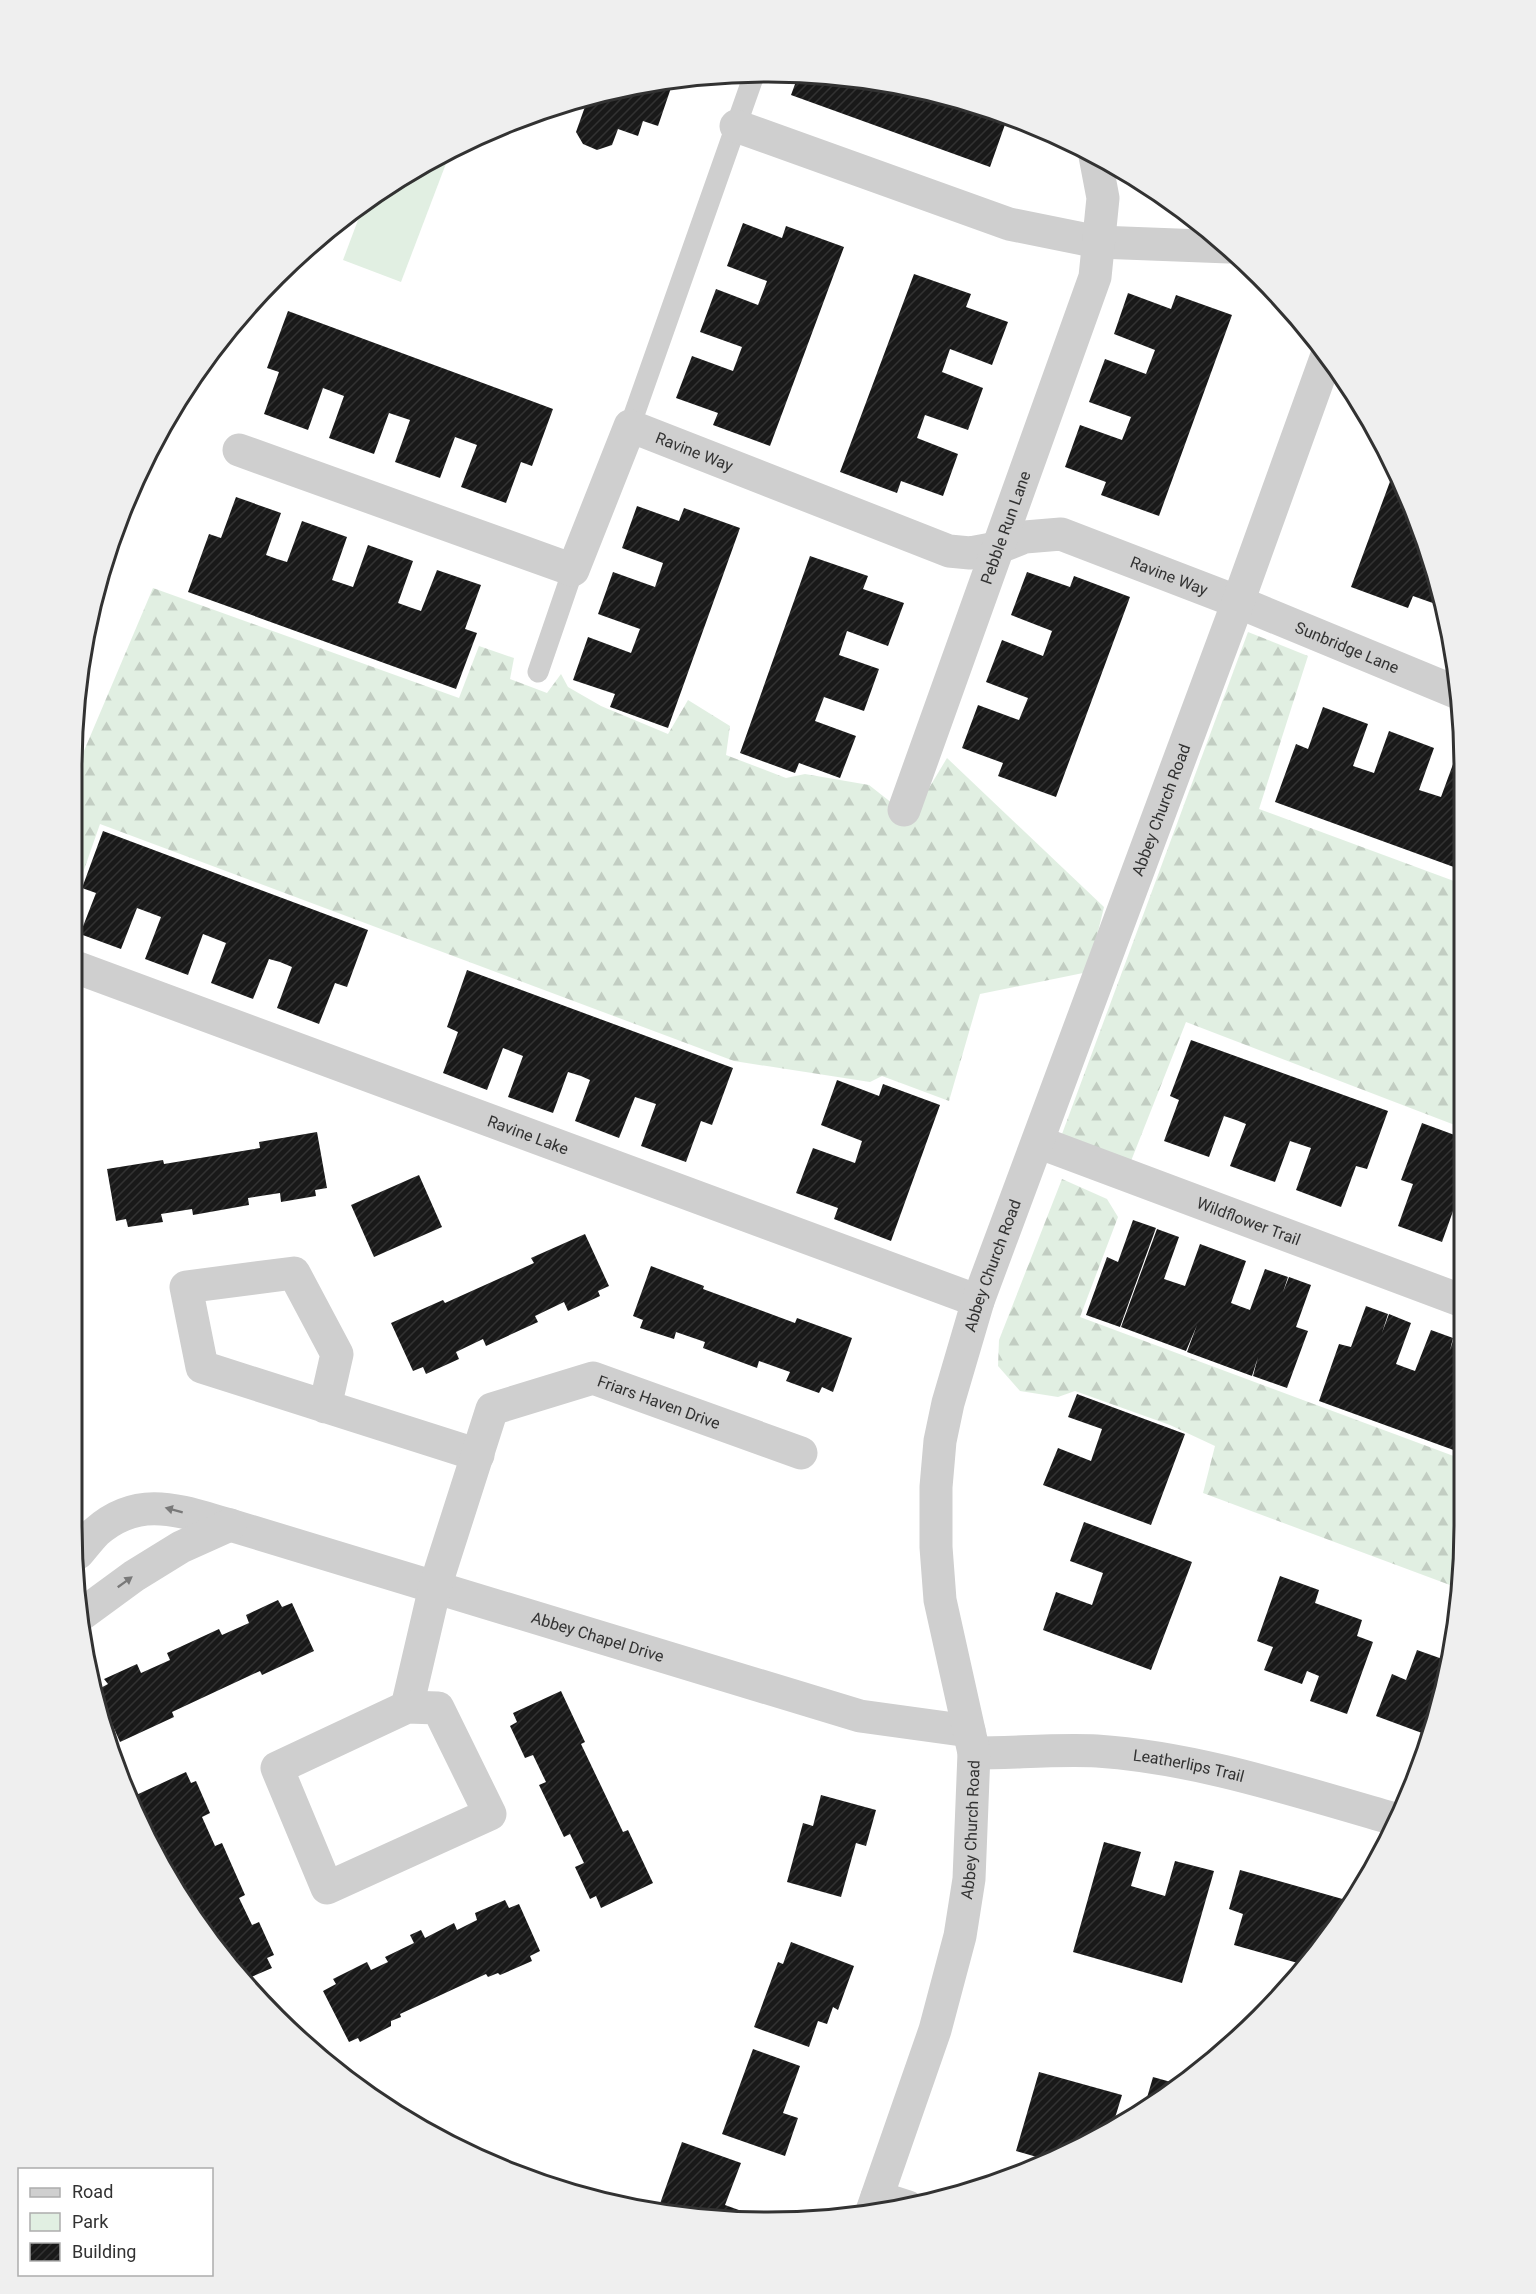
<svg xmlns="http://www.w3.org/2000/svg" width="1536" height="2294" font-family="Roboto,sans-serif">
	<defs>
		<pattern id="forest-firs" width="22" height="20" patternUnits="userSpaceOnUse" patternTransform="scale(1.5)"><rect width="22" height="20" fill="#e1efe2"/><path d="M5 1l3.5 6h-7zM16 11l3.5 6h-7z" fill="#c2cdc2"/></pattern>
		<pattern id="building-hatch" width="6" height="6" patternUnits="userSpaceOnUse" patternTransform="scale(1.5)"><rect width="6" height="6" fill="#191919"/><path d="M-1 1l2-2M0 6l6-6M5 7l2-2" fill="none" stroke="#323232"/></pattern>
	</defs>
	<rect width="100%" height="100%" fill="#fff"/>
	<path fill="#e1efe2" d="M447,152L450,153L401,282L343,260L364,204Z"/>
	<path fill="url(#forest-firs)" d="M153,588L459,698L479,646L514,658L510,679L547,693L561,674L568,687L601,706L668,734L688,700L730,726L726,755L786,778L805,774L869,785L911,818L947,758L1104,907L1088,972L980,994L949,1101L882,1076L870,1082L734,1061L100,824L78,887V765Z
		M1248,632L1308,656L1259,809L1462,884L1460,1127L1186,1022L1131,1161L1062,1134Z
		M1062,1179L1107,1199L1118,1217L1080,1317L1459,1458L1458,1588L1203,1493L1215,1446L1170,1425L1075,1391L1058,1397L1020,1391L998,1366L999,1340Z"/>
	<path fill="url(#building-hatch)" d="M798,76L859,78L992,109L1008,116L990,167L791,95Z
		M673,82L658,126L643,121L638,136L618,129L612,145L597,150L583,144L576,132L587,101L581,98Z
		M743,223L782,238L786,226L844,247L770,446L713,425L718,413L676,398L692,356L733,371L742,347L700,332L716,289L758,305L763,292L767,281L727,266Z
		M914,274L971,294L966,307L1008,322L992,365L950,349L942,372L983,388L968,430L925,415L917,438L958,454L943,496L901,481L897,493L840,472Z
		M1128,293L1171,309L1176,295L1232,315L1159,516L1101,495L1106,482L1065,467L1080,425L1122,440L1126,430L1131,417L1089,402L1105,359L1146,374L1155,350L1114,334Z
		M288,311L553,409L532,466L521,462L506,503L461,487L477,445L455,437L440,478L395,462L410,420L389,413L374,454L329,438L344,396L323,388L308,430L264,414L279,372L267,368Z
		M1395,468L1440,588L1444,607L1413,596L1408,608L1351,587Z
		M236,497L281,513L266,555L277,559L287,562L302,521L347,537L332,580L353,587L368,545L413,561L398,603L412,608L421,611L437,570L481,585L465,629L477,633L456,689L188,592L209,534L221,538Z
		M637,506L679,521L684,508L740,528L668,728L610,707L615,694L573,680L588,637L631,653L640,629L598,614L613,572L655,587L663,563L622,548Z
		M810,556L868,576L863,589L904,603L888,646L847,631L839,655L879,669L864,711L824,697L815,721L856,736L840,778L799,763L795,773L740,753Z
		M1027,572L1070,587L1074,576L1130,597L1056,797L998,776L1003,763L962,748L978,705L1019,720L1028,698L986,682L1002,640L1043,656L1052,631L1011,615Z
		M1323,707L1368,724L1353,766L1374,773L1389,731L1434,748L1419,790L1441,797L1456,756L1462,758V870L1275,802L1296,744L1308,749Z
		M103,831L368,930L347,987L335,983L319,1024L277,1008L292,967L280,962L269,959L253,999L211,983L226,943L203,934L188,975L145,959L161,917L137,908L121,949L80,934L96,893L82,888Z
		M467,970L733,1068L712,1125L701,1121L686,1162L641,1146L656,1104L635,1097L619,1138L575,1121L590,1080L581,1076L568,1072L553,1113L508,1097L523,1056L503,1048L487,1090L443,1073L458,1032L447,1027Z
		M1191,1040L1388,1111L1367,1169L1356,1166L1341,1207L1296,1190L1311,1148L1290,1141L1275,1182L1230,1166L1246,1124L1236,1120L1224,1116L1209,1157L1164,1141L1179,1100L1170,1096Z
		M837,1080L879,1096L883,1084L940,1105L891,1241L834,1219L838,1208L796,1193L813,1148L855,1163L862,1141L821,1125Z
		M1422,1123L1460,1137V1201L1457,1200L1442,1242L1398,1226L1413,1184L1401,1180Z
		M317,1132L327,1188L315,1190L316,1196L281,1202L280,1193L248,1198L249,1205L193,1215L192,1209L161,1214L163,1222L128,1227L126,1219L116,1221L107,1169L163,1160L164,1164L260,1148L259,1142Z
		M419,1175L442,1227L374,1257L351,1205Z
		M1133,1220L1156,1228L1120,1327L1086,1315L1107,1257L1118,1262Z
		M1157,1229L1179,1237L1164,1279L1185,1286L1200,1244L1246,1261L1231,1303L1239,1306L1250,1310L1265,1269L1288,1277L1283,1292L1289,1277L1311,1285L1296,1327L1308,1331L1287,1388L1253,1376L1258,1357L1252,1376L1187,1352L1197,1325L1186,1351L1121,1327Z
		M585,1234L609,1286L598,1291L600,1296L568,1311L564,1302L535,1316L538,1322L486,1346L483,1339L456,1352L459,1359L426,1374L423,1367L413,1371L391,1323L443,1300L445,1303L534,1263L531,1258Z
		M651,1266L704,1286L703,1289L795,1323L797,1318L852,1338L833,1392L822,1387L819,1393L786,1381L790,1372L759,1361L757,1368L703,1348L705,1342L676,1332L674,1339L640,1328L643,1320L633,1316Z
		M1366,1306L1388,1314L1382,1333L1389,1314L1411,1323L1396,1364L1404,1367L1415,1371L1431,1330L1453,1338L1450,1350L1454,1338L1459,1340V1452L1319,1401L1339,1344L1351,1347Z
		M1077,1394L1185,1434L1151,1525L1043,1485L1058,1448L1091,1461L1102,1429L1068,1417Z
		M1084,1522L1192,1562L1151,1670L1043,1630L1056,1592L1092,1605L1103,1573L1070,1561Z
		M1280,1576L1319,1590L1315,1603L1362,1620L1357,1636L1373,1642L1347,1714L1310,1701L1319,1676L1307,1671L1302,1684L1264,1670L1273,1647L1257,1641Z
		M278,1600L282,1607L292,1603L314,1651L262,1675L260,1671L172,1712L174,1717L120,1742L97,1690L108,1684L104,1679L137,1664L141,1673L170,1660L167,1653L219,1629L222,1635L249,1623L246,1615Z
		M1417,1650L1448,1661L1430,1736L1376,1716L1392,1674L1406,1680Z
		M561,1691L585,1742L581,1744L623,1832L628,1830L653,1883L601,1908L596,1896L590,1899L575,1867L584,1863L570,1834L564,1837L539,1785L546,1782L533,1755L525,1758L510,1726L517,1722L513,1713Z
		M186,1772L191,1783L196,1781L210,1813L202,1817L215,1846L222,1843L245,1895L239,1898L252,1925L259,1922L274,1955L267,1958L272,1968L242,1981L197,1923L163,1847L158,1849L134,1796Z
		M821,1795L876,1810L866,1846L856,1843L841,1897L787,1882L803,1823L813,1826Z
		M1104,1842L1141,1852L1131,1886L1165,1896L1175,1861L1214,1871L1182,1983L1073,1952Z
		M1240,1870L1346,1900L1323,1938L1319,1937L1316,1947L1305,1965L1234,1945L1243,1914L1229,1909Z
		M505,1900L509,1908L519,1904L540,1951L530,1956L532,1961L500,1975L498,1973L488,1977L486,1974L400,2014L401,2017L391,2021V2026L360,2042L358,2038L349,2042L323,1991L336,1984L333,1979L367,1962L371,1970L388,1962L385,1957L414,1943L410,1935L421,1930L425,1938L454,1923L457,1930L477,1920L475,1913Z
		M791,1942L854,1966L838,2010L833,2007L827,2024L818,2021L809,2047L754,2027L778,1962L783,1964Z
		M753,2049L800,2066L783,2113L798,2118L785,2156L722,2134Z
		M1039,2072L1122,2095L1111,2131L1065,2154L1062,2153L1061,2156L1051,2161L1016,2151Z
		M1153,2077L1178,2084L1144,2108Z
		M682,2142L741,2163L725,2205L761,2218L722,2220L657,2212Z"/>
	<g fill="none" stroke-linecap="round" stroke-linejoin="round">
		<path stroke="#cfcfcf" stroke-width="21" d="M630,426L754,75
			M538,672L573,570"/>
		<g stroke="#cfcfcf" stroke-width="33">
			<path d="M736,126L1009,224L1098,242L1229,247"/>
			<path id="s1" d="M239,450L573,570L630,426L949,551L970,553L997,548L1025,537L1061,534L1238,602L1458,693"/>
			<path id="s2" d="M904,810L1095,277L1103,198L1095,156"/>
			<path id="s3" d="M78,968L978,1301"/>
			<path id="s4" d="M1038,1142L1460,1300"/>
			<path d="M325,1407L337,1354L294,1273L186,1287L202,1367L478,1455"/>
			<path id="s5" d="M78,1553C84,1546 90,1538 96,1532C140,1493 182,1512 230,1525L860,1716L969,1731"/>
			<path d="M78,1617L134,1576L181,1547L230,1525"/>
			<path id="s6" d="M407,1707L435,1587L492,1409L593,1378L801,1453"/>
			<path d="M407,1707L438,1708L490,1814L327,1888L277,1768Z"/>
			<path id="s7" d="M974,1753C1014,1753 1056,1749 1097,1751C1200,1758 1299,1792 1398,1820"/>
			<path d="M877,2197L908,2207"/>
			<path id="s8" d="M872,2211L935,2030L960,1936L969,1879L974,1753L940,1600L936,1547V1487L940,1441L948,1403L978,1301L1238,602L1327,355"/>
		</g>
	</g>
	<defs><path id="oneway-solid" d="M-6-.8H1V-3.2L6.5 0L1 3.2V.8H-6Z" transform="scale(1.5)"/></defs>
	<g fill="#797979">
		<use href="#oneway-solid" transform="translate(174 1510) rotate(-165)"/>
		<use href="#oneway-solid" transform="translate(125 1582) rotate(-36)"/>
	</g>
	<g text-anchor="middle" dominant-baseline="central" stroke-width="6" stroke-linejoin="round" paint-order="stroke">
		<g font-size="16" fill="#323232" stroke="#fff">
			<text stroke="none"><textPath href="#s1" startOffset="579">Ravine Way</textPath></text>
			<text stroke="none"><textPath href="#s2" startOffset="300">Pebble Run Lane</textPath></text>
			<text stroke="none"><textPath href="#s1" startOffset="1083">Ravine Way</textPath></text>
			<text stroke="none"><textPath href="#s1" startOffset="1275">Sunbridge Lane</textPath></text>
			<text stroke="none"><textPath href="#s8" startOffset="1458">Abbey Church Road</textPath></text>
			<text stroke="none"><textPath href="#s3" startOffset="480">Ravine Lake</textPath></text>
			<text stroke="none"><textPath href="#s4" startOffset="225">Wildflower Trail</textPath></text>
			<text stroke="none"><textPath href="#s8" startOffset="972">Abbey Church Road</textPath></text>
			<text stroke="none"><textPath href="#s6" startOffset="486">Friars Haven Drive</textPath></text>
			<text stroke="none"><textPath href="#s5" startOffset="554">Abbey Chapel Drive</textPath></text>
			<text stroke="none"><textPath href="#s7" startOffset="216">Leatherlips Trail</textPath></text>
			<text stroke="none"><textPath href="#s8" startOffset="396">Abbey Church Road</textPath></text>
		</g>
	</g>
	<path d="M0 0H1536V2294H0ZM768 82H768A686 686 0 0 1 1454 768V1526A686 686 0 0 1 768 2212H768A686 686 0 0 1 82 1526V768A686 686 0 0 1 768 82Z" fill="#efefef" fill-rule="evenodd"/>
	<path fill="none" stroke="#323232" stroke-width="3" d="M768 82H768A686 686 0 0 1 1454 768V1526A686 686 0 0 1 768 2212H768A686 686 0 0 1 82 1526V768A686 686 0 0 1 768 82Z"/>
	<rect x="18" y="2168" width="195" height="108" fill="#ffffff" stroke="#adadad" stroke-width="1.5"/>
	<rect x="30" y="2188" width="30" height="9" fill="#cfcfcf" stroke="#adadad" stroke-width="1.5"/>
	<text x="72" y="2198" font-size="18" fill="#323232">Road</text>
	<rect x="30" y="2213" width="30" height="18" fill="#e1efe2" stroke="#adadad" stroke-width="1.5"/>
	<text x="72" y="2228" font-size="18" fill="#323232">Park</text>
	<rect x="30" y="2243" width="30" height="18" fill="url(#building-hatch)" stroke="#adadad" stroke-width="1.5"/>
	<text x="72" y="2258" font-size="18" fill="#323232">Building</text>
</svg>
